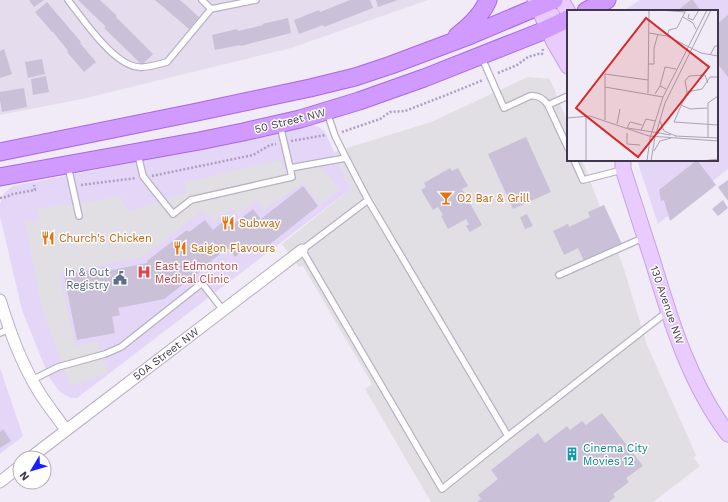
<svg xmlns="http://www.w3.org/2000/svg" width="728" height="502" font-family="'Work Sans',sans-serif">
	<rect width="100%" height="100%" fill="#f0ebf6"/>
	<path fill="#e5ddee" d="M0,0H428L291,48L82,99L0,115Z"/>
	<path fill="#e3d6f7" d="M640,0H728V169L658,224L637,160H717V11H623Z
		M309,124L319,127L325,132L351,189L77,398H71L60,392L49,377L22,310L0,216V204L4,193L13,186L249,140L268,136Z
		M0,368L23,436L0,454Z"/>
	<path fill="#e1dfe4" d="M528,77L550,79L568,124V160H582L623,266L647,345L696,455L694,458L700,466L653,502H431L365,389L372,384L303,266L299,267L282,244L351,189L334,152L431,122Z
		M280,160L286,174L316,160L339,190L320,205L303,183L264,210L255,200L238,215L231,208L214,221L202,211L144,256L59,274L75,346L97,342L108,373L70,385L43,312L25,223L39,220L37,209L121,197L128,212L185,193V183Z"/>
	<path fill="#cac0d8" d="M29,0H44L34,7Z
		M78,0H100L117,16L116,17L153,54L142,65L104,28L106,27Z
		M155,0H180L199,17L189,29Z
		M350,0H370L373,8L324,27L323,25L299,34L294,20L319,10L320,12Z
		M376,0H398L378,7Z
		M691,0H693L701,11H679L678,10Z
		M47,2L81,42L80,43L96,62L84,72L67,52L68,51L53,32H52L35,12Z
		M728,15V77L717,63V24Z
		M288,18L291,33L241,46L240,45L215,50L212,35L237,29L238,31L263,25L262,24Z
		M4,49L12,74L0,78V51Z
		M42,59L45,74L28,78L25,62Z
		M46,76L49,92L33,95L31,79Z
		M24,88L27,107L2,112L0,100V92Z
		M526,137L551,192L513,209L488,154Z
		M697,160L716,185L670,221L664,200L661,201L659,190Z
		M450,168L452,171L458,168L468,186L462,189L482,225L470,232L466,226L469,224L466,219L448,229L441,216L443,215L438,207L433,210L421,190L426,187L424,183Z
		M728,180V201L718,187Z
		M303,186L318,206L259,253L252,244L235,257L228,248L210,262L211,263L164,299L118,308L120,315L112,317L115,333L77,340L64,275L106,267L107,271L147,263V261L187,230L189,232L205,220L213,230L230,216L235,223L253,209L261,219Z
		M723,200L728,208L718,216L712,209Z
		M604,205L622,244L584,261L578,248L564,255L553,231L568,224L569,227L590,217L588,212Z
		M527,214L533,226L525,229L520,217Z
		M602,413L643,466L626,478L629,482L613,494L615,497L609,502H477L481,499L478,495L498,479L491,470L538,433L545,443L567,426L570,430L582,421L586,425Z
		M3,429L11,441L0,448V432Z"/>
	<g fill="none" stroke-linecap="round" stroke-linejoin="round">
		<g stroke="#b9b0c5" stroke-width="8">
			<path id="lane" d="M68,0C83,19 114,66 139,67C146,68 160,64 167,62L211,9
				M202,0L211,9L256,0
				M482,58L504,108L530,96C538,95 543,98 548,105L568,96
				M548,105L568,148
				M327,112L335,136L346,158L368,200L508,436L668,311
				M280,125L290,168L346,158
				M138,155L143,176L150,185L173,214L191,200L292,177L290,168
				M574,160L583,180L622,170
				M68,166L79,216
				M368,200L302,250L442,489L508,436
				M559,275L645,237
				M0,333L9,329
				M32,380L58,367L105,354L121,347L202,283L223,310"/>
		</g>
		<g stroke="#b9b0c5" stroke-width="13">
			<path id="street" d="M0,300C10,332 21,363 39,392C47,405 57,417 66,430
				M30,458L302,250
				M0,482L20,466"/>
		</g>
		<g stroke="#c6a2e3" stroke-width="17">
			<path id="secondary" d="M535,0L554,42L568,66
				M561,0L568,12
				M551,14L568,42
				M623,160V169C633,200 643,231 653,262C671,322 690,384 728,434"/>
		</g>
		<g stroke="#a967e8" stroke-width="19">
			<path id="primary" d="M586,11L607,0
				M457,36C470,26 482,15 488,0
				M0,152L197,112L310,88L355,77L391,65L471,35L554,0
				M0,177L199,141L243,132L300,119L359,101L424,78L538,33L568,19"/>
		</g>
		<path stroke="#af9dc4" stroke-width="2.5" stroke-dasharray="2 2" stroke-linecap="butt" d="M498,73L517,65L528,57L538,54H542L543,49
			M342,132L380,119L390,112L405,111L449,94L483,80
			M291,141L326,135
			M152,176L253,155L270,145L276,144
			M81,185L136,178
			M0,198L6,197L13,194L35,190L34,185"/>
		<use href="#lane" stroke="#fff" stroke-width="5.5"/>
		<use href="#street" stroke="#fff" stroke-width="11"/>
		<use href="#secondary" stroke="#e9cbff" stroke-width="15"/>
		<use href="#primary" stroke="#d09aff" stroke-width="17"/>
	</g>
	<defs>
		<g id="bar-bare" transform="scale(1.08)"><path d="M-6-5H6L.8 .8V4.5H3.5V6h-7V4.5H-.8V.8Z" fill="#e8710a" stroke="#fff" stroke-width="2.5" paint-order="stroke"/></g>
		<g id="restaurant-bare" transform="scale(1.08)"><path d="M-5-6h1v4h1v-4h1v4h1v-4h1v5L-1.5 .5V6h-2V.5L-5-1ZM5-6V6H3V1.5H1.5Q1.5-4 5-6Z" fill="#e8710a" stroke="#fff" stroke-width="2.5" paint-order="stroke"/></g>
		<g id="hospital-bare" transform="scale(1.08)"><path d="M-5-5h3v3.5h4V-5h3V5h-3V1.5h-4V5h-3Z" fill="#e0444e" stroke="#fff" stroke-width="2.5" paint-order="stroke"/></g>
		<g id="civic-bare" transform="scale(1.08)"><path d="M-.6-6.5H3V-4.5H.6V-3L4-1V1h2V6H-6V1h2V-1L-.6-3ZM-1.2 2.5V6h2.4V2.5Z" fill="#5c6f8a" stroke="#fff" stroke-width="2.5" paint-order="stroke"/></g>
		<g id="building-bare" transform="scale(1.08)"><path d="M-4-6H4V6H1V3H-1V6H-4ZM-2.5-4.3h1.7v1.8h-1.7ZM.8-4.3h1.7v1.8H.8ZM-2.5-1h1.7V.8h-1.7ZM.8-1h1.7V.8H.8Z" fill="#0f9aa8" stroke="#fff" stroke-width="2.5" paint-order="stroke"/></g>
	</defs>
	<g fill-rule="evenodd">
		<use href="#bar-bare" x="446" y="198"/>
		<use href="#restaurant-bare" x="228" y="223"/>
		<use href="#restaurant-bare" x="48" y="238"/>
		<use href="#restaurant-bare" x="180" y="248"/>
		<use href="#hospital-bare" x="144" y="272"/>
		<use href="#civic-bare" x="120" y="278"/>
		<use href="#building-bare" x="572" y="454"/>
	</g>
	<g text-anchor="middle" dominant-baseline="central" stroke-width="3" stroke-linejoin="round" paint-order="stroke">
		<g font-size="11" fill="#40384a" stroke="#fff">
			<text transform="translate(290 121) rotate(-14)">50 Street NW</text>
			<text transform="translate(667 305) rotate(71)">130 Avenue NW</text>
			<text transform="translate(166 354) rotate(-37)">50A Street NW</text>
		</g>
		<g font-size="11" fill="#c56008" stroke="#fff" text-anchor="start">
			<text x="457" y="198">O2 Bar &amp; Grill</text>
			<text x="239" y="223">Subway</text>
			<text x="59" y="238">Church's Chicken</text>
			<text x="191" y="248">Saigon Flavours</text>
		</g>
		<g font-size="11" fill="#be3a42" stroke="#fff" text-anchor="start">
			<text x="155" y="266">East Edmonton<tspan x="155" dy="13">Medical Clinic</tspan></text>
		</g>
		<g font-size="11" fill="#4e5e75" stroke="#fff" text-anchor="end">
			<text x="109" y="272">In &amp; Out<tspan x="109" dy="13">Registry</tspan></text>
		</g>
		<g font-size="11" fill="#0d838f" stroke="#fff" text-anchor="start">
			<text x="583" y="448">Cinema City<tspan x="583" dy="13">Movies 12</tspan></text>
		</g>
	</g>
	<g transform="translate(567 10)">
		<rect width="151" height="151" fill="#f0ebf6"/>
		<path fill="none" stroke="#aaa3b1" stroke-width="1" d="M93,0L118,2M122,4L121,8L126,10L132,0M116,7L126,13L129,19M82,23L100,26L134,43L151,46M100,26L102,20L110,18L119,0M143,45L148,36H151M81,54H87V38L91,24M151,67H143L135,79L120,82L107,112L151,115M93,76L98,57L109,59M38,77V64L81,70M120,82L118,71L122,66L138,65L141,73M81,83L82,0M88,84L93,76L99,79M114,95L123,99L140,98M0,108L23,106L82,126L151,131M38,110V77L96,87M93,111L97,121L109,126M50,114L53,99M60,118L63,112L75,115M61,118L104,125M74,120L79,109L88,111M60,123V134L73,135M108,126L151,128M141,128V93L151,86M87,141L93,131L104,128M19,151V105M80,151L83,128L96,87L140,0M84,151L88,127L98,93L144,0M135,151L151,149"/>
		<path fill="#d62828" fill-opacity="0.15" stroke="#d62828" stroke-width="2" d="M79,8L142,57L71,147L9,98Z"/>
		<rect width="151" height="151" fill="none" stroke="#40384a" stroke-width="2"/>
	</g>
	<g transform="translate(32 470) rotate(232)"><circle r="19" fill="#ffffff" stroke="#b3afb7"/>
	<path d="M0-3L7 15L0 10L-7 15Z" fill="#1820ff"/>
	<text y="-6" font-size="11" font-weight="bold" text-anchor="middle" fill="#40384a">N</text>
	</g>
</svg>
